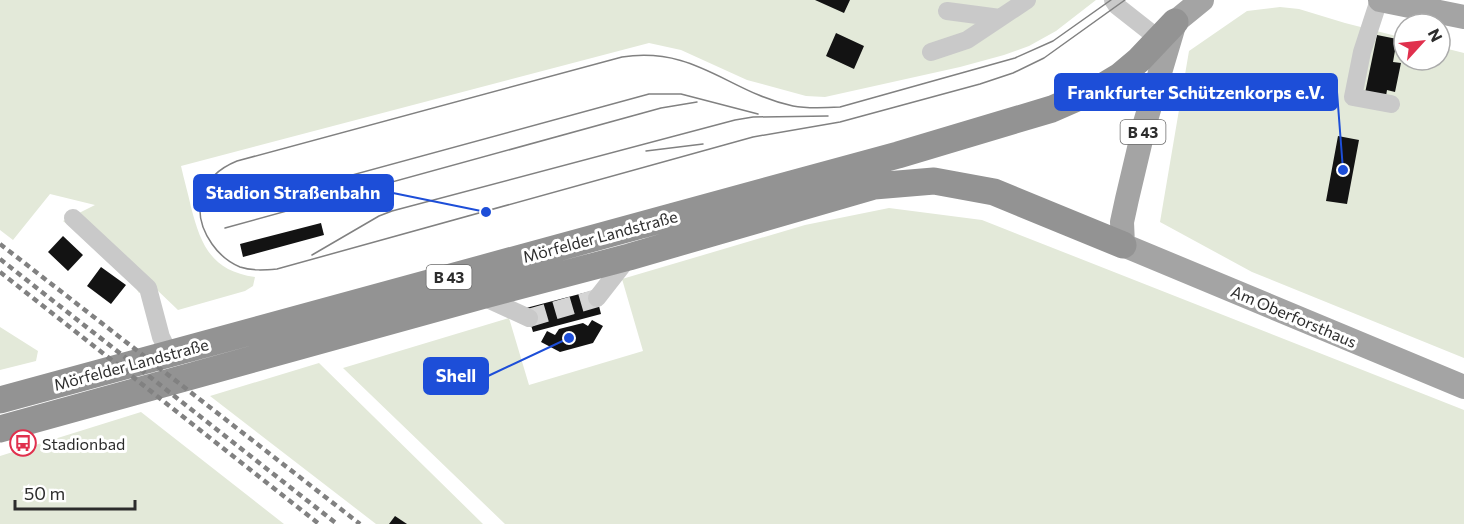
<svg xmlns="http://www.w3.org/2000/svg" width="1464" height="524" font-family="Commissioner,sans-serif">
	<rect width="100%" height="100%" fill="#fff"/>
	<path fill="#e3e9d9" d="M0,0H1096L1056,31L1029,46L1004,55L960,67L825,97L806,96L747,80L681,50L649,43L181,166C184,180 188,193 191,207C201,246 212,271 255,277L253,286L245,291L178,310L155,288L139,293L125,271L63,221L95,205L50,194L13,240L0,230Z
		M1280,7L1299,9L1345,23L1404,38V60H1440V47L1464,53V358L1252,272L1160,222L1189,51L1247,11Z
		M889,208L982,220L1464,410V524H505L343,368L509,318L529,385L643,351L622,279L805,225Z
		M0,327L38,351L36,361L0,370Z
		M319,363L483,524H376L210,396Z
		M141,412L284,524H0V456Z"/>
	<path fill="#131313" d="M815,0H850L844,13Z
		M836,33L864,46L854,69L826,56Z
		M1377,35L1397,39L1393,62L1401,63L1395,92L1387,90L1385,102L1364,98Z
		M1338,136L1359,140L1347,204L1326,201Z
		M321,223L324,235L243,257L240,244Z
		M63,236L83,255L68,271L48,252Z
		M101,267L126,285L111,304L87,286Z
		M595,290L601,314L533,332L526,308Z
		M592,320L603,326L593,343L560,352L541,342L547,331L555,335L559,329L583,323L588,326Z
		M395,516L407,524H389Z"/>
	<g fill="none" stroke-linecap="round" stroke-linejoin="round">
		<path stroke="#d5d5d5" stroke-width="18" stroke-dasharray="18 9" stroke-linecap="butt" d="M529,318L597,298"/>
		<path stroke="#c9c9c9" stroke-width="18" d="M1113,0L1117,6L1159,39
			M1379,0L1362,52L1353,97L1391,104
			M947,11L1000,18L1027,0
			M931,52L967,40L1000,18
			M73,218L148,288L161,337L169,353
			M481,296L529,318
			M597,298L629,257"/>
		<path stroke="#a4a4a4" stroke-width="24" d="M1202,0L1175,22L1145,123L1127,199L1122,222L1123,245L1464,387
			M1380,0L1464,17"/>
		<path stroke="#939393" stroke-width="27" d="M0,400L898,155L1052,109L1100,88L1120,76L1139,60L1175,22
			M0,429L481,296L629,257L874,186L934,181L994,192L1123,245"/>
		<path stroke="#818181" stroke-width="1.5" d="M1111,0L1053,41L1015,58L840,107C824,108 808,109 793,106C728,92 696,46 622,57L237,161C200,176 189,211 212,244C219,254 228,262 240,267C252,271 265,270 277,269L753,137L840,122L980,84L1013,73L1044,58L1125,0
			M646,151L703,144
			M220,211L649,94H681L758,114
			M225,228L661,108L697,102
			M312,255L379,216L392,211L735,120L753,117L828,116"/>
		<path stroke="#818181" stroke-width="4.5" stroke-dasharray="6 4.5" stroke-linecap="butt" d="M0,244L360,524
			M0,259L337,524
			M0,272L319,524"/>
	</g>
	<defs>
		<g id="bus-ring" transform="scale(1.35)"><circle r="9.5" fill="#fff" stroke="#e0304d" stroke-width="1.5"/><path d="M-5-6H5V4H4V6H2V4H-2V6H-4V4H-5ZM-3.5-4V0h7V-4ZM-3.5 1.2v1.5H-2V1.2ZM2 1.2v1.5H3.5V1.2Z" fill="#e0304d"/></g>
	</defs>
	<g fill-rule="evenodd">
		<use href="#bus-ring" x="23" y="443"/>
	</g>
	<g text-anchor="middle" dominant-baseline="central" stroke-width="6" stroke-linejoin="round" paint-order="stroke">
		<g fill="#fff" stroke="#6b6b6b" stroke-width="1.5">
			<rect x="1120.5" y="120" width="45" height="24" rx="4.5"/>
			<rect x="426.5" y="265" width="45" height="24" rx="4.5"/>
		</g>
		<g font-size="15" font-weight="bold" fill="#2c2c2c">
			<text x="1143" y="132">B 43</text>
			<text x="449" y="277">B 43</text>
		</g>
		<g font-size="16" fill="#2c2c2c" stroke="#fff">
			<text transform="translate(600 236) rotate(-15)">Mörfelder Landstraße</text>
			<text transform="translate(1294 316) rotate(23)">Am Oberforsthaus</text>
			<text transform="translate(131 364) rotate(-15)">Mörfelder Landstraße</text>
		</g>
		<g font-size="16" fill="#2c2c2c" stroke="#fff" text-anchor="start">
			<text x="42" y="443">Stadionbad</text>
		</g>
	</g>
	<path fill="none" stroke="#1d4ed8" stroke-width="2" d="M1343 170L1337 92M486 212L393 193M569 338L488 376"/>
	<g fill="#1d4ed8" stroke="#fff" stroke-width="2">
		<circle cx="1343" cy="170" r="6"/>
		<circle cx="486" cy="212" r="6"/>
		<circle cx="569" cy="338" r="6"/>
	</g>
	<g fill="#1d4ed8" stroke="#1d4ed8" stroke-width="2">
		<rect x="1055" y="74" width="282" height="36" rx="6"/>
		<rect x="194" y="175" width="199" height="36" rx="6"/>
		<rect x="424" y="358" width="64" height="36" rx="6"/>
	</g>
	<g font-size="18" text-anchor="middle" font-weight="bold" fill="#fff">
		<text x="1196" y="99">Frankfurter Schützenkorps e.V.</text>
		<text x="293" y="199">Stadion Straßenbahn</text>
		<text x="456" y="382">Shell</text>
	</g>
	<g transform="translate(1422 42) rotate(63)"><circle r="28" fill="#ffffff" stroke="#ababab" stroke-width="1.5"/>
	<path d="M0-4.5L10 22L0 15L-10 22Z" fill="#e0304d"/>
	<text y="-9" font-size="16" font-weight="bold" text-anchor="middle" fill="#2c2c2c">N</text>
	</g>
	<path d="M15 500v9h120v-9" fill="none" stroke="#2c2c2c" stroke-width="3"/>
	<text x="24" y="500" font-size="18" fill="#2c2c2c" stroke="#ffffff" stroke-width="4.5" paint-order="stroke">50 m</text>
</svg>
